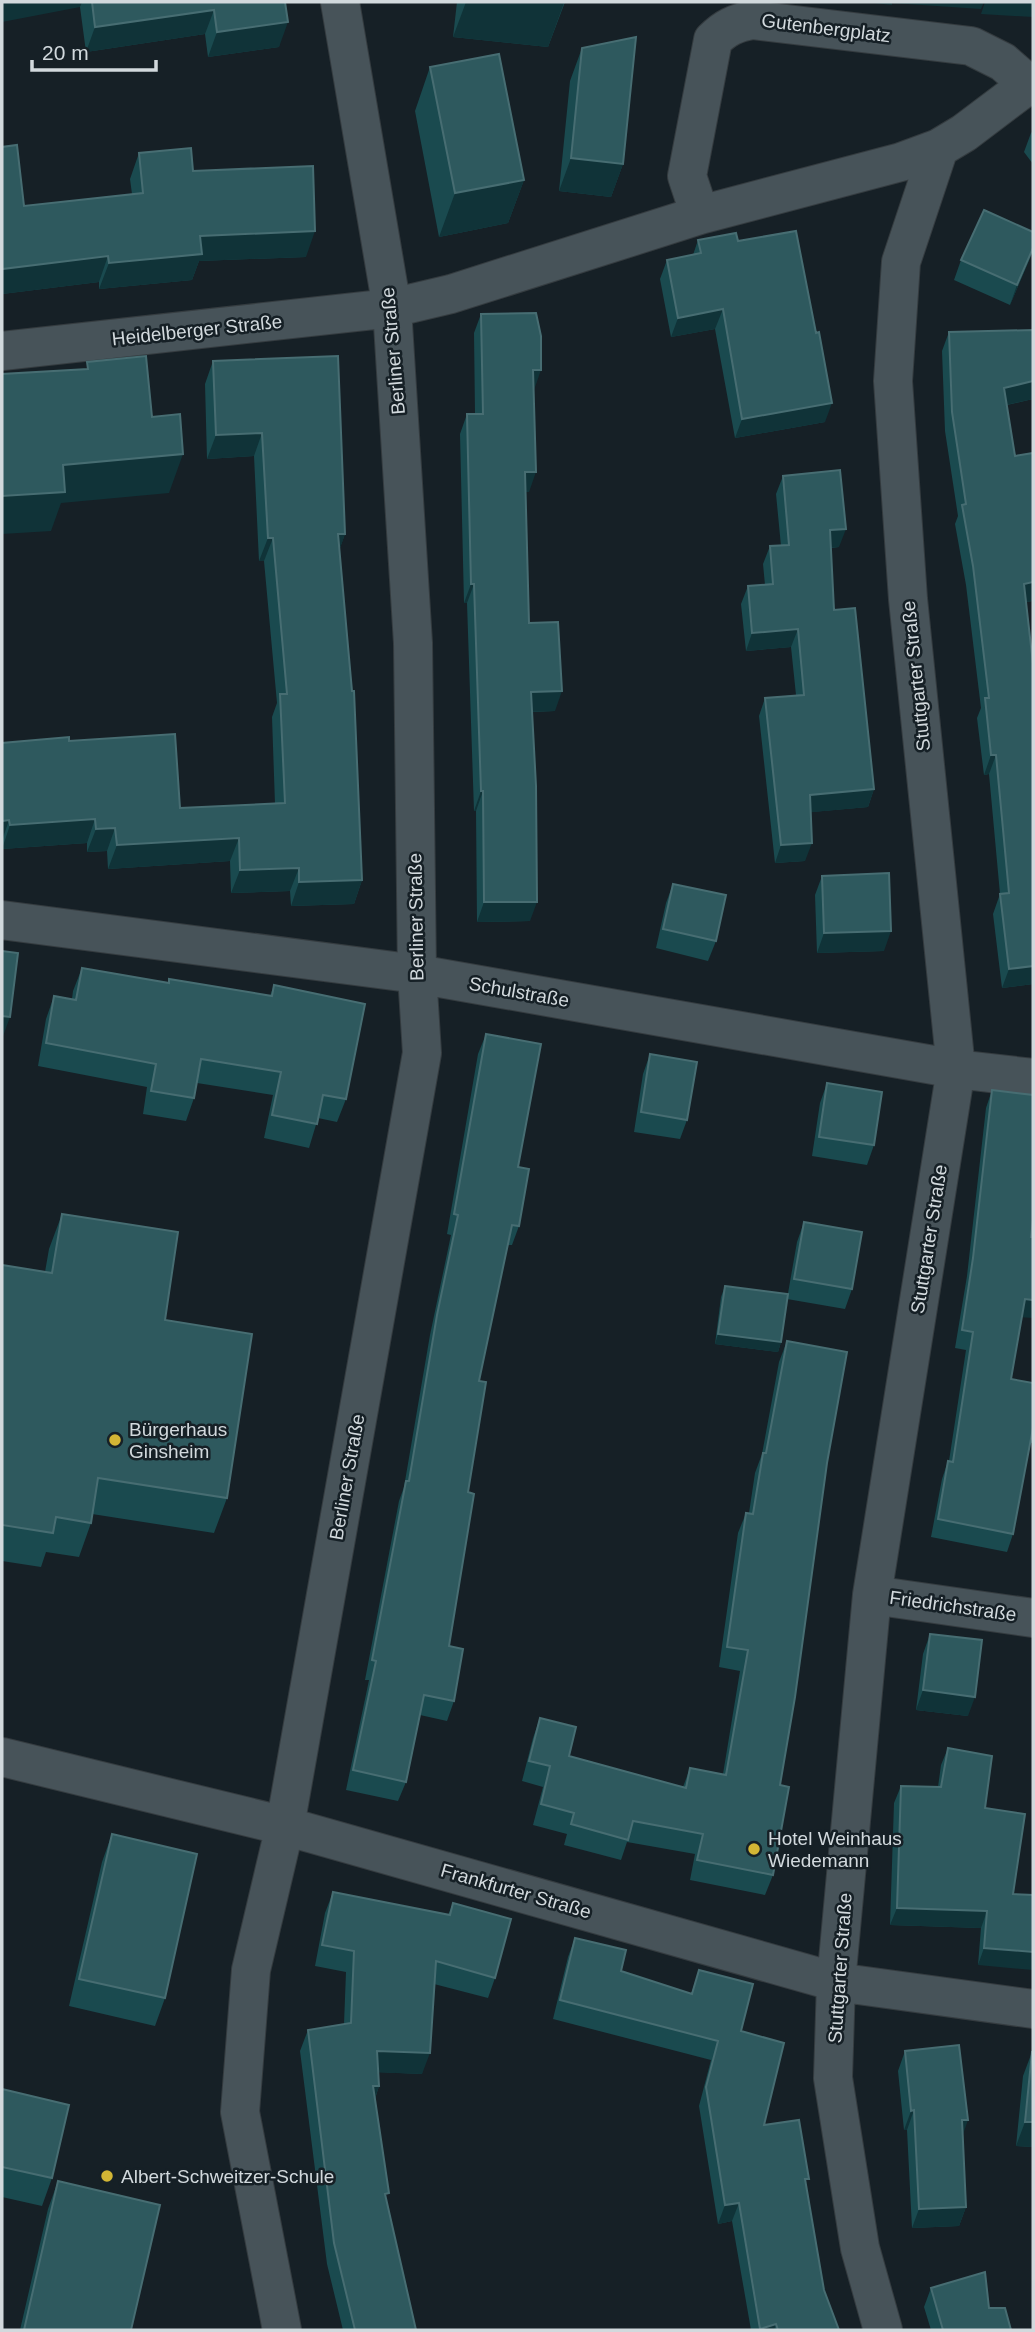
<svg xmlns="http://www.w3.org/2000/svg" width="1035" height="2332" font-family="Helvetica,sans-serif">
	<rect width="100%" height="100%" fill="#162026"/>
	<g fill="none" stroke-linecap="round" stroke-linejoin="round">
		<g stroke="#353c40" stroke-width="40">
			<path id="minor" d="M700,215L687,176L713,40C725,28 735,23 752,20L971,46L1003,62L1028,84
				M2,351L392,308L451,294L700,215L901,162L939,148L964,133L1033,81
				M2,920L417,974L956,1069L1033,1078
				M872,1595L1033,1618
				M2,1757L285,1826L836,1982L1033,2009
				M282,2330L240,2112L251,1970L285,1826L422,1053L417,974L413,643L392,308L340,2
				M883,2330L860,2248L833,2078L836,1982L872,1595L956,1069L908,599L893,381L901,262L939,148"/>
		</g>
		<use href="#minor" stroke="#475359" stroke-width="38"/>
	</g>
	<path fill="#1a4a4f" d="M2,2H285L279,47L208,57L205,34L86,52L80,7Z
		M457,2H565L548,47L453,37Z
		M582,48L623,164L611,197L559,191L570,81Z
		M430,67L524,180L508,223L439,237L415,111Z
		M1033,131V164L1024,152L1031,133Z
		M2,147L24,206L132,194L130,179L139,153L193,171L306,257L199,261L192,280L99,289V282L2,294Z
		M698,240L738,241L825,422L735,438L715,329L671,337L660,279L667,260L693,255Z
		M1033,251L1010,305L954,280L961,260Z
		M481,314L534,390L529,492H526L529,623L555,711L532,712L530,921L477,922L476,811H474L467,603H464L460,434L467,414H475L474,333Z
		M1033,330V399L1007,405L1015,456L1033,453V601L1026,602L1033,664V984L1002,988L993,914L1000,894L989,774L984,775L977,718L981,708L966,585L955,524L958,516L945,431L942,351L949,332Z
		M213,361L345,534L339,550L362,880L354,904L291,906L290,891L231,893L230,861L108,869L107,851L87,852V843L2,849V743L69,741L180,808L275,804L272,717L277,703L264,561H259L254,456L207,459L205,384Z
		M783,476L839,547L831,548L834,610L874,789L868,807L811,812L805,861L775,863L759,716L765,698L796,695L791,647L746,651L741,604L748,586L765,585L763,564L770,546H781L776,494Z
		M822,876L884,951L817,953L815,895Z
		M673,884L716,941L708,961L656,948L666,903Z
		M82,968L168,983L270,996L274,985L346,1099L337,1122L318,1118L309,1148L264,1138L273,1095L197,1083L194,1098L186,1121L143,1114L147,1087L38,1066L46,1019L54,996L72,999L73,991Z
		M486,1034L518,1167L519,1226L512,1245H507L479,1381L468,1492L449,1646L454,1701L447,1721L420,1715L406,1782L398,1801L346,1790L369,1680H365L399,1501L404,1487L430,1335L451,1235L447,1234L478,1054Z
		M650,1054L687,1120L680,1139L634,1132L643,1074Z
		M827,1083L874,1145L867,1165L812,1156L820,1103Z
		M992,1090L1022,1317L1011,1379L1033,1383V1443H1030L1013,1534L1007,1552L931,1537L942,1479L948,1461H949L966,1350L955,1348L967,1276L986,1108Z
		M62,1214L165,1320L227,1498L214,1533L92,1514L91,1523L79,1557L46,1552L41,1567L2,1561V1265L45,1272L49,1249Z
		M804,1222L852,1289L845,1309L787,1299L797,1242Z
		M725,1286L781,1342L778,1352L715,1344L721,1297Z
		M787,1341L827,1463L780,1785L773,1875L765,1895L690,1880L695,1854L627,1842L621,1860L564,1845L567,1834L533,1825L543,1787L522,1781L533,1738L540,1718L569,1756L683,1787L690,1768L723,1774L740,1671L719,1667L738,1533L746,1513H749L755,1473L762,1454L779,1362Z
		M930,1634L968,1716L916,1710L923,1654Z
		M948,1748L985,1808L1013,1894L978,1965L981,1928L890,1925L894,1803L901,1786L938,1787L941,1765Z
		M112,1834L165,1998L155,2026L69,2006L102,1862Z
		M333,1892L448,1915L453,1903L495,1978L488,1998L434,1984L422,2074L378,2072L379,2086L375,2099L386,2200L416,2330H343L327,2264L300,2051L308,2030L344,2024L346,1972L315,1966L325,1913Z
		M575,1938L621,1971L691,1994L699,1970L741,2031L764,2125L806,2185L824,2290L839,2330H751L732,2221L718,2224L699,2106L711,2060L553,2019L568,1957Z
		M905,2051L963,2135L966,2207L959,2226L912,2228L907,2130H904L898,2071Z
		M1032,2052L1033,2147L1016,2146L1023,2076Z
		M2,2089L52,2178L42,2206L2,2197Z
		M58,2181L131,2330H20L48,2209Z
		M931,2288L989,2308L1011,2330H931L924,2307Z"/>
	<path fill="#103338" d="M2,2H82L80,7L2,22Z
		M466,2H548L564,3L548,47L453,37Z
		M865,2H984L981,9L892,3V5Z
		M985,2H1033V17L981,14Z
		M214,10L205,34L86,52L95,27Z
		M288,22L279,47L208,57L217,32Z
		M571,158L623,164L611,197L559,191Z
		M524,180L508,223L439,237L455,193Z
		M315,231L306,257L199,261L192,280L99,289L109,263L200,236Z
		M1033,248V251L1010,305L1017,285Z
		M108,256L99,282L2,294V269Z
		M723,309L715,329L671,337L678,318Z
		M533,370H541L534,390H526Z
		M1033,381V399L997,407L1004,388Z
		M832,403L825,422L735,438L742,419Z
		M262,433L254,456L207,459L216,435Z
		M183,454L169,493L61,503L51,531L2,534V496L63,465Z
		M525,472H536L529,492H518Z
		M846,529L839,547L823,548L830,530Z
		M338,534H345L337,557Z
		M268,538H273L264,561H259Z
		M1033,582V601L1017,603L1024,584Z
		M471,584H474L467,603H464Z
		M798,629L791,647L746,651L752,633Z
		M562,691L555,711L524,712L531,692Z
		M991,755H996L989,774L984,775Z
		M874,789L868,807L803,813L810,795Z
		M481,791H483L476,811H474Z
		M95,819L87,843L2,849L10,825Z
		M9,820L2,841V821Z
		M115,828L107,851L87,852L96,829Z
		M239,838L230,861L108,869L117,845Z
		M812,843L805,861L775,863L781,845Z
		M299,868L290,891L231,893L240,870Z
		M362,880L354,904L291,906L299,882Z
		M484,902H537L530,921L477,922Z
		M891,931L884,951L817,953L824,933Z
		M1033,966V984L1002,988L1009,969Z
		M2,1016L10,1017L2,1039Z
		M1025,1299L1033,1300V1318L1018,1317Z
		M718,1334L781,1342L778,1352L715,1344Z
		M923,1690L975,1697L968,1716L916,1710Z
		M897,1908L987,1911L981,1928L890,1925Z
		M984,1948L1033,1952V1970L978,1965Z
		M377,2051L430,2053L422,2074L369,2072Z
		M373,2086H379L372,2107Z
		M914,2110L907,2130H904L911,2111Z
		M962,2120H968L961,2140Z
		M1025,2122H1033V2147L1016,2146Z
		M739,2203L732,2221L718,2224L725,2205Z
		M966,2207L959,2226L912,2228L919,2209Z
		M776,2324L774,2330H760V2329Z"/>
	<path fill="#2e595e" stroke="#476d72" stroke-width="2" d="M92,2H285L288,22L217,32L214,10L95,27Z
		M636,37L623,164L571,158L582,48Z
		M499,54L524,180L455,193L430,67Z
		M17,145L24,206L143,193L139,153L191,148L193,171L313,166L315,231L200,236L202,254L109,263L108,256L2,269V147Z
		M984,210L1033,232V248L1017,285L961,260Z
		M796,231L816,333L819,332L832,403L742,419L723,309L678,318L667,260L701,253L698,240L736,233L738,241Z
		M536,313L541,336V370H533L536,472H525L529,623L558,622L562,691L531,692L536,786L537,902H484L483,791H481L474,584H471L467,414H483L481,314Z
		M1033,330V381L1004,388L1015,456L1033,453V582L1024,584L1033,664V966L1009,969L1000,894L1009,893L996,755H991L985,698H989L973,566L962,505L966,504L952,412L949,332Z
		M146,356L152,417L180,414L183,454L63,465L65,492L2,496V374L88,369L87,362Z
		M338,356L345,534H338L352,691H354L362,880L299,882V868L240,870L239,838L117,845L115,828L96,829L95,819L10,825L9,820L2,821V743L69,737V741L175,734L180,808L285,803L280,694H287L273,538H268L262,433L216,435L213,361Z
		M840,470L846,529L830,530L834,610L855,608L874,789L810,795L812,843L781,845L765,698L804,695L798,629L752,633L748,586L773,584L770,546L789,545L783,476Z
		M889,873L891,931L824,933L822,876Z
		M673,884L726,895L716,941L663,929Z
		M2,951L18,953L10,1017L2,1016Z
		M82,968L169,983V979L272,996L274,985L365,1004L346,1099L323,1095L317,1124L272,1115L281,1072L201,1059L194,1098L151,1091L156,1064L46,1043L54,996L76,1000Z
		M486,1034L541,1044L518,1167L529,1169L519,1226L512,1225L479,1381L486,1382L468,1492L474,1494L449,1646L463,1649L454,1701L424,1695L406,1782L353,1770L376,1661L372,1660L406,1481H409L437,1315L458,1215L454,1214Z
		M650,1054L697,1062L687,1120L641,1112Z
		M827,1083L882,1092L874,1145L819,1137Z
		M992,1090L1033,1095V1220L1031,1237H1033V1300L1025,1299L1011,1379L1033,1383V1428L1013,1534L938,1519L948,1461L953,1462L973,1332L962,1330L973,1258Z
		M62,1214L178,1232L165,1320L252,1334L227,1498L98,1478L91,1523L56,1517L53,1533L2,1525V1265L52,1273Z
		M804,1222L862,1232L852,1289L794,1279Z
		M725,1286L788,1294L781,1342L718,1334Z
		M787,1341L847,1352L827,1463L795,1697L780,1785L789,1787L773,1875L697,1860L703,1834L633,1821L628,1840L571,1824L574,1813L541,1804L550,1766L529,1761L540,1718L576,1727L569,1756L686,1788L690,1768L726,1775L748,1650L727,1647L746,1513L753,1514L763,1453H766Z
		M930,1634L982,1640L975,1697L923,1690Z
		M948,1748L992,1756L985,1808L1025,1814L1013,1894L1033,1895V1952L984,1948L987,1911L897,1908L901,1786L941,1787Z
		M112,1834L197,1854L165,1998L79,1979Z
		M333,1892L450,1915L453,1903L511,1919L495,1978L436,1961L430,2053L377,2051L379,2086H373L389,2193L385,2194L416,2330H355L334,2243L308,2030L351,2023L354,1951L322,1945Z
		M575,1938L626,1950L621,1971L692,1994L699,1970L753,1984L741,2031L784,2043L764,2125L799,2120L809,2179H805L824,2290L839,2330H778L776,2324L760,2329L739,2203L725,2205L706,2087L718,2041L560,2000Z
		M959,2045L968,2120H962L966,2207L919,2209L914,2110L911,2111L905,2051Z
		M1032,2052H1033V2122H1025Z
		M2,2089L69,2105L52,2178L2,2167Z
		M58,2181L160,2205L131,2330H24Z
		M985,2272L989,2308H1005L1011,2330H943L931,2288Z"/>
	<g fill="#d3b635" stroke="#162026" stroke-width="2.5">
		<circle cx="115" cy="1440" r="7"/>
		<circle cx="754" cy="1849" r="7"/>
		<circle cx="107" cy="2176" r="7"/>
	</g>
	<g text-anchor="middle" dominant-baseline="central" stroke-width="5" stroke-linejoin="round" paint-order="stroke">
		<g font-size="19" fill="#d2d9dd" stroke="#162026">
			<text transform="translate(826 28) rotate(7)">Gutenbergplatz</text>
			<text transform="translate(197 330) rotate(-6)">Heidelberger Straße</text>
			<text transform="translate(393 351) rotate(-95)">Berliner Straße</text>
			<text transform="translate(916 676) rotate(-96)">Stuttgarter Straße</text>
			<text transform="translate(416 917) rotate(-91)">Berliner Straße</text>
			<text transform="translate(519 992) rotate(10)">Schulstraße</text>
			<text transform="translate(929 1239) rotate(-81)">Stuttgarter Straße</text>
			<text transform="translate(347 1477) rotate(-80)">Berliner Straße</text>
			<text transform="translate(953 1606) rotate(8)">Friedrichstraße</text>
			<text transform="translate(516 1891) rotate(16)">Frankfurter Straße</text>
			<text transform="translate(840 1968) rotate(-86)">Stuttgarter Straße</text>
		</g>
		<g font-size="19" fill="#d2d9dd" stroke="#162026" text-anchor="start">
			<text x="129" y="1429">Bürgerhaus<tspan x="129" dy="22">Ginsheim</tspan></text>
			<text x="768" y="1838">Hotel Weinhaus<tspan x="768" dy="22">Wiedemann</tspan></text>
			<text x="121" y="2176">Albert-Schweitzer-Schule</text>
		</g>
	</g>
	<rect width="1035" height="2332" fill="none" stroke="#d2d9dd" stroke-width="7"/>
	<path d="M32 60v10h124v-10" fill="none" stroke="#d2d9dd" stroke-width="3.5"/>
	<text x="42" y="60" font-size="21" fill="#d2d9dd" stroke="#162026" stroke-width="5" paint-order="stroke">20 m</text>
</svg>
